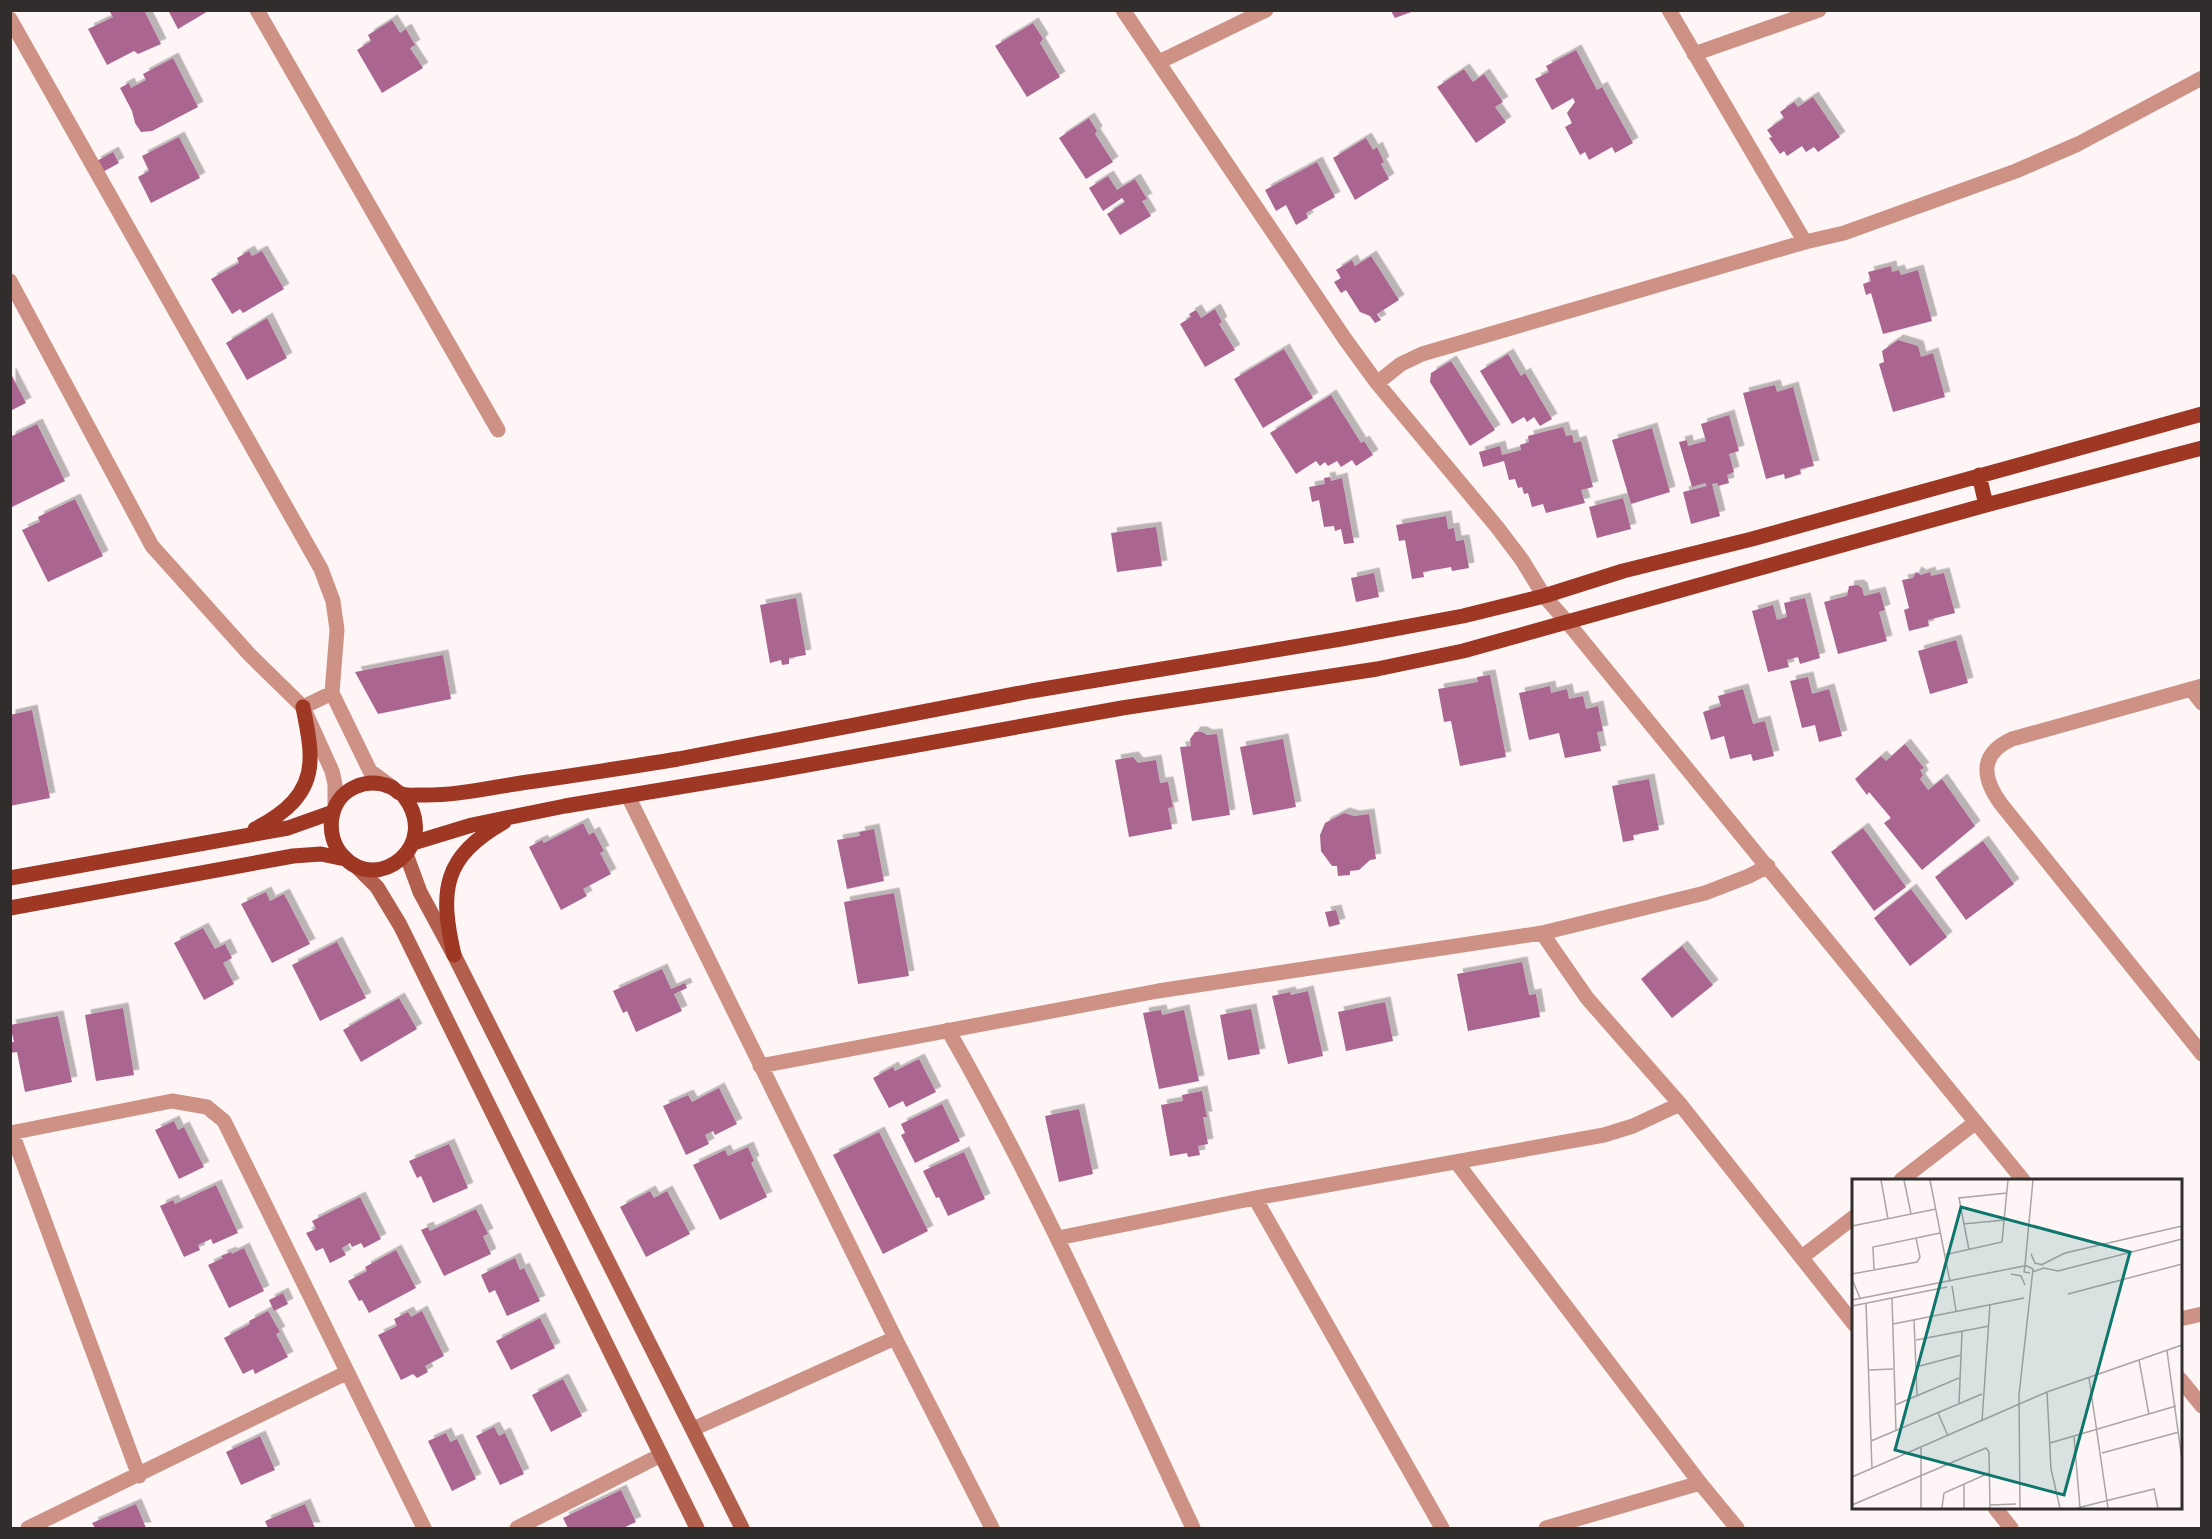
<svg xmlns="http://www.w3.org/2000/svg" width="2212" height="1539" font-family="Cabin,sans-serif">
	<defs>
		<filter id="shadow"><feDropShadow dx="5.5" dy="-5.5" stdDeviation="0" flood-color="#0004"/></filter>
	</defs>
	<rect width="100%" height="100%" fill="#fdf5f6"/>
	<path fill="#aa6591" filter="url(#shadow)" d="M114,10H144L161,44L138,54L134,51L107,65L88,29L113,17L110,12Z
		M168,10H210L178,29Z
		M1391,11H1414L1395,18Z
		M392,20L400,33L406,29L415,45L410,48L423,68L382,93L357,50L371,41L368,35Z
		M1033,23L1043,39L1040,43L1060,77L1027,97L995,46Z
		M1576,50L1597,90L1602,87L1633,143L1615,153L1612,147L1589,160L1585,152L1580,155L1565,127L1572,123L1567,113L1575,102L1573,98L1552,110L1535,79L1549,72L1546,66Z
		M173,58L198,107L152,131L141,132L135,123L132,111L120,88L129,83L131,88L146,80L143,74Z
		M1464,69L1473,82L1484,74L1503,102L1495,107L1506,122L1476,143L1437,87Z
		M1813,97L1840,137L1818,152L1814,147L1806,152L1802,146L1787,156L1784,151L1780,154L1769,138L1772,137L1767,130L1784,118L1780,112L1794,102L1798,107Z
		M1089,118L1097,131L1095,134L1113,162L1086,179L1059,138Z
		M179,137L200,178L151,203L138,177L149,171L142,156Z
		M1366,138L1373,150L1377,147L1384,162L1381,164L1389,179L1355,200L1333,158Z
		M113,152L119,163L101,173L95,162Z
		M1317,162L1335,197L1306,213L1308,218L1296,225L1286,205L1276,211L1265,190Z
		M1108,176L1117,190L1135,179L1147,199L1142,201L1151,216L1120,235L1107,214L1125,202L1122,198L1103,211L1089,188Z
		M249,251L252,256L262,251L284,289L243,313L240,309L232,314L211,279L239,263L237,258Z
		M1371,256L1399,300L1377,314L1381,320L1375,323L1370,316L1360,312L1346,290L1341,293L1334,282L1341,278L1336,270L1352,260L1355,266Z
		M1891,266L1892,272L1899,270L1901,275L1918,270L1932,321L1883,334L1871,293L1866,295L1863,284L1871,281L1868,272Z
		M1215,309L1222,322L1219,324L1235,350L1205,367L1180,324L1191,317L1189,314L1196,310L1201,318Z
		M267,318L287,358L247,380L226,343Z
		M1898,340L1918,346L1921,357L1933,353L1945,397L1893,412L1879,364L1884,362L1882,351Z
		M1284,349L1313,398L1263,428L1234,379Z
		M1508,354L1521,376L1525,373L1552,419L1540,426L1534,417L1527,422L1524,417L1512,424L1480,371Z
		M1451,361L1495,430L1470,446L1430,382L1431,373Z
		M10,372L26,403L10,411Z
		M1775,385L1777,392L1793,387L1814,466L1800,469L1801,474L1785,479L1784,474L1766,479L1743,393Z
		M1331,395L1361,443L1364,441L1373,455L1356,466L1352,460L1341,467L1337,461L1328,466L1325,462L1320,466L1316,461L1296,474L1270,433Z
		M1729,415L1739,451L1729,454L1734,472L1727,475L1729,483L1718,486L1717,483L1712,484L1720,516L1691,524L1683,492L1707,486L1705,483L1692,487L1679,442L1687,440L1688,446L1706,441L1701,424Z
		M37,424L65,481L10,508V437Z
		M1563,427L1566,436L1572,435L1574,443L1581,441L1593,487L1581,490L1585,503L1546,513L1543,504L1532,507L1528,493L1524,494L1522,487L1518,488L1515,479L1509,480L1504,461L1483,467L1479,452L1500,446L1502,455L1521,450L1520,445L1529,442L1528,436Z
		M1652,428L1670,492L1631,504L1612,440Z
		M1330,477L1331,481L1342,478L1354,543L1344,544L1341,529L1335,531L1334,526L1324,527L1319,500L1312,502L1309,487L1325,484L1324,478Z
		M1623,498L1631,529L1597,538L1589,507Z
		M75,499L103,556L48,582L22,530L40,522L38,517Z
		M1446,516L1448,529L1454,528L1456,541L1464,540L1469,568L1452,571L1451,567L1423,572L1424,577L1412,579L1405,540L1399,541L1396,525Z
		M1156,527L1162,566L1117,572L1111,533Z
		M1916,572L1921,575L1930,572L1931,576L1944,573L1955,613L1928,620L1929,626L1909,631L1904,610L1909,608L1902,580L1913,578Z
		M1374,573L1379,597L1356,602L1351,578Z
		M1858,585L1862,588L1864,596L1880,592L1885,610L1879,612L1887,641L1838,654L1824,602L1847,596L1849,586Z
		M796,598L806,655L789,658V664L782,665L781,660L770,663L760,605Z
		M1805,598L1820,658L1800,664L1798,657L1787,660L1789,667L1768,672L1752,611L1773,605L1777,620L1787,617L1784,603Z
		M1956,640L1968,683L1930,694L1918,651Z
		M443,655L451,699L378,714L355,672Z
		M1490,675L1506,757L1460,766L1451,721L1444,722L1438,689L1478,682L1477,677Z
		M1808,677L1812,694L1829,689L1842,736L1819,742L1815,725L1802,728L1790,681Z
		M1550,686L1551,693L1567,689L1569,699L1583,696L1586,709L1598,706L1603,731L1597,732L1601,751L1565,758L1559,733L1529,740L1519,693Z
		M1743,689L1753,724L1765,721L1774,756L1753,761L1751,754L1730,759L1724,736L1711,740L1703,712L1721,706L1718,696Z
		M32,710L50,798L10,806V715Z
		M1195,732H1202L1207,735L1217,734L1230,815L1192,821L1180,747L1191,746L1190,739Z
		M1283,739L1296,807L1253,815L1240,747Z
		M1905,744L1924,768L1920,770L1923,775L1920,779L1928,790L1942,779L1975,826L1922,870L1884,823L1891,818L1869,792L1867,795L1855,779L1881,756L1886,761Z
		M1133,757L1138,763L1156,760L1160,783L1168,782L1173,807L1168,808L1172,829L1129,837L1115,760Z
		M1649,779L1659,830L1633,835L1634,840L1623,842L1612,786Z
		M1344,813L1354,816L1369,814L1376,859L1370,860L1359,870L1350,871V875L1338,876L1337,866H1332L1321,851L1320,835L1325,823Z
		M583,823L589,835L594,832L604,851L600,853L611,874L583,889L587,896L561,910L529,847L542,840L544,843Z
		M1863,828L1906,887L1874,911L1831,852Z
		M874,829L884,881L847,889L837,840L860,836L859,832Z
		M1983,841L2014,884L1966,920L1935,877Z
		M1911,889L1947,937L1910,966L1874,918Z
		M266,892L270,901L284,894L310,944L272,963L241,904Z
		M894,893L909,976L858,984L844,902Z
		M1336,910L1340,924L1329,927L1325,912Z
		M203,928L215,949L225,944L232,958L223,963L234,984L204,1000L174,943Z
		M337,942L366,998L320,1021L292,965Z
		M1682,946L1713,985L1672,1018L1641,979Z
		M1522,962L1529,995L1536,994L1540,1017L1468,1031L1457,974Z
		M662,969L671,989L685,983L687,988L674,994L682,1011L636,1032L627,1011L623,1013L613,991Z
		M1308,991L1323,1056L1288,1064L1272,996L1290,992L1291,995Z
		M399,998L417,1029L361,1062L343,1030Z
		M1385,1002L1393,1041L1346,1051L1338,1012Z
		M123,1008L134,1075L96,1081L85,1015Z
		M1251,1009L1260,1054L1228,1060L1220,1015Z
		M1161,1010L1162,1015L1184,1010L1199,1081L1159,1089L1143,1013Z
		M58,1016L72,1082L25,1092L17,1052L10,1053V1042H14L10,1025Z
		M919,1059L936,1092L906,1107L903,1101L889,1108L873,1078L893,1067L895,1071Z
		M719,1088L737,1124L715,1135L713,1131L705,1135L709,1144L686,1155L663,1106L688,1095L692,1102Z
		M1202,1091L1207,1117H1203L1208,1144L1198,1146L1200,1155L1188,1157L1187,1153L1170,1156L1161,1105L1183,1101L1182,1095Z
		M942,1104L960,1141L915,1163L901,1135L905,1133L901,1124Z
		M1079,1109L1093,1174L1059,1182L1045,1116Z
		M174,1121L178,1130L184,1127L204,1167L179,1179L155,1130Z
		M879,1132L928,1231L883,1254L833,1155Z
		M449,1144L468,1188L433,1203L421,1176L417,1178L409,1161Z
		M748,1147L754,1161L751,1163L767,1197L720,1220L693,1165L725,1150L728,1156Z
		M964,1152L985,1199L948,1216L939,1197L936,1198L923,1171Z
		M216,1185L238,1233L213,1244L211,1239L198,1245L200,1250L184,1257L160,1206L173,1200L175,1204Z
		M650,1191L654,1198L667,1191L690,1234L646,1257L620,1207Z
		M360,1197L381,1239L364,1248L361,1243L352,1247L350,1243L342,1248L346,1255L330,1263L323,1248L316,1251L306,1233L316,1229L312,1221Z
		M476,1209L488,1234L483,1236L491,1254L444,1276L421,1230L428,1227L430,1231Z
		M244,1248L264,1291L229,1308L208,1265L223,1258L221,1256L231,1252L232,1254Z
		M396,1250L416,1288L369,1313L362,1300L359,1301L348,1281L367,1271L365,1267Z
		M515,1258L520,1270L524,1268L540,1301L507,1316L495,1290L489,1293L481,1275Z
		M283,1293L288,1304L274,1311L269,1300Z
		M268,1311L280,1332L276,1334L288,1357L255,1374L253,1369L243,1374L224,1338L250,1324L249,1321Z
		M422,1311L444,1356L425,1366L428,1372L417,1378L413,1374L401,1380L378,1335L397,1326L394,1319L408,1312L411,1317Z
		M540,1318L555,1348L511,1370L496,1341Z
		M563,1379L582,1416L551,1432L532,1395Z
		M494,1427L499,1436L505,1433L524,1474L500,1485L476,1436Z
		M446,1433L450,1442L457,1439L476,1479L452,1491L428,1441Z
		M260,1436L275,1470L241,1485L226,1452Z
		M621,1490L636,1522L623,1528H568L563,1518Z
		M136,1504L146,1528H95L92,1523Z
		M305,1504L315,1528H268L265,1521Z"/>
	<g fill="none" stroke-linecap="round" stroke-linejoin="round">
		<path stroke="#cd9285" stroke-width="15" d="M257,10L498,430
			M1123,10L1345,339L1377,383L1497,527L1522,560L1544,596L1568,623L2023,1180
			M1669,10L1805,242
			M10,19L321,569L333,601L337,630L332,693L370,771L392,787
			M1694,54L1819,10
			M1159,62L1266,10
			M10,281L152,546L249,654L303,707L332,771L335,784V806
			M1377,383L1401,364L1422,354L1805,242L1844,233L2016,171L2078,144L2202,78
			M2202,686L2012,739C1979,754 1982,778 2001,804L2202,1054
			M2191,689L2202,703
			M303,707L332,693
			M628,796L895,1338L992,1528
			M1542,933L1587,998L1680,1104L1854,1324
			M948,1030C1040,1191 1115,1361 1193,1528
			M760,1066L1158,991L1542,933L1705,893L1749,876L1768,866
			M10,1133L172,1101L207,1107L224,1121L424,1528
			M12,1133L139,1476
			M1457,1163L1700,1483L1737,1528
			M1901,1180L1976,1122
			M1255,1198L1442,1528
			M1058,1238L1255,1198L1604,1135L1633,1126L1680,1104
			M1802,1257L1854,1217
			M2180,1319L2202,1314
			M2180,1379L2202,1406
			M693,1429L895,1338
			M1995,1508L2011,1528
			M28,1528L346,1373
			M517,1528L661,1455
			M1546,1528L1700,1483"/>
		<path stroke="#b35f4e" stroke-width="15" d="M406,854L420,892L454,955L742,1528
			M356,866L377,887L400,925L697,1528"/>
		<path stroke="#9e3724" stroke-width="15" d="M1979,475L1986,505
			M403,795C443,845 377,895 343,856C324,836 328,799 355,787C366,782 379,782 391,787C395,789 398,793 402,794C407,796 415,795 420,795C452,796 484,789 515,784C569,776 624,768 678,759L1031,691L1341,639L1463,616L1544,596L1623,571L1752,539L2202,414
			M255,829C284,814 310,794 310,759C311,742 306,724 303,707
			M413,843L472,825L565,806L763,773L1122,708L1377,669L1463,651L1986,505L2202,448
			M10,878L288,828L333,812
			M10,908L293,856L321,854L345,859
			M454,955C439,890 443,857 504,822"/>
	</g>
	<g transform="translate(1852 1179)">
		<rect width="330" height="330" fill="#fdf5f6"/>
		<path fill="none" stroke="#aca5a6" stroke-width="1.5" d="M29,1L36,40M52,1L59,35M78,1L98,103M111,45L153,41M0,47L84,30M117,71L107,19L155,14M179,75L183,84L191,86M92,76L150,63L156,1M173,86L181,1M189,86L213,74L330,47M22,91L21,68L88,54M180,93L192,89L206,92L330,60M0,95L65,83L68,78L64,59M159,95L169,97L173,106M0,100L8,119M100,107L104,132M216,115L330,85M40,119L44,252M0,121L172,87M14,124L20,290M0,127L95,108M62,141L65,216M41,145L172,119M64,161L137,147M315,172L330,281M287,181L297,236M64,188L109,176M17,191L41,190M237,199L256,329M195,213L199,290L208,329M107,225L110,153M43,226L107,199M86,234L96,257M130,242L138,125M222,258L228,329M19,262L130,215M198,264L324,227M250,274L327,253M0,298L195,213L330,166M112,305V329M0,326L134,269L137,273L138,329M138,326L164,325M69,329V269M90,329L92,314L137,294M168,329L167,216L181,90L173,86L172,93L178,94M225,329L302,310L306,329"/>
		<path fill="#0f766e" fill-opacity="0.15" stroke="#0f766e" stroke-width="3" d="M109,28L278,73L212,316L43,271Z"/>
		<rect width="330" height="330" fill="none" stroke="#322d2d" stroke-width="3"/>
	</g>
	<rect width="2212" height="1539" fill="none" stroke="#322d2d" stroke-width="24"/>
</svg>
